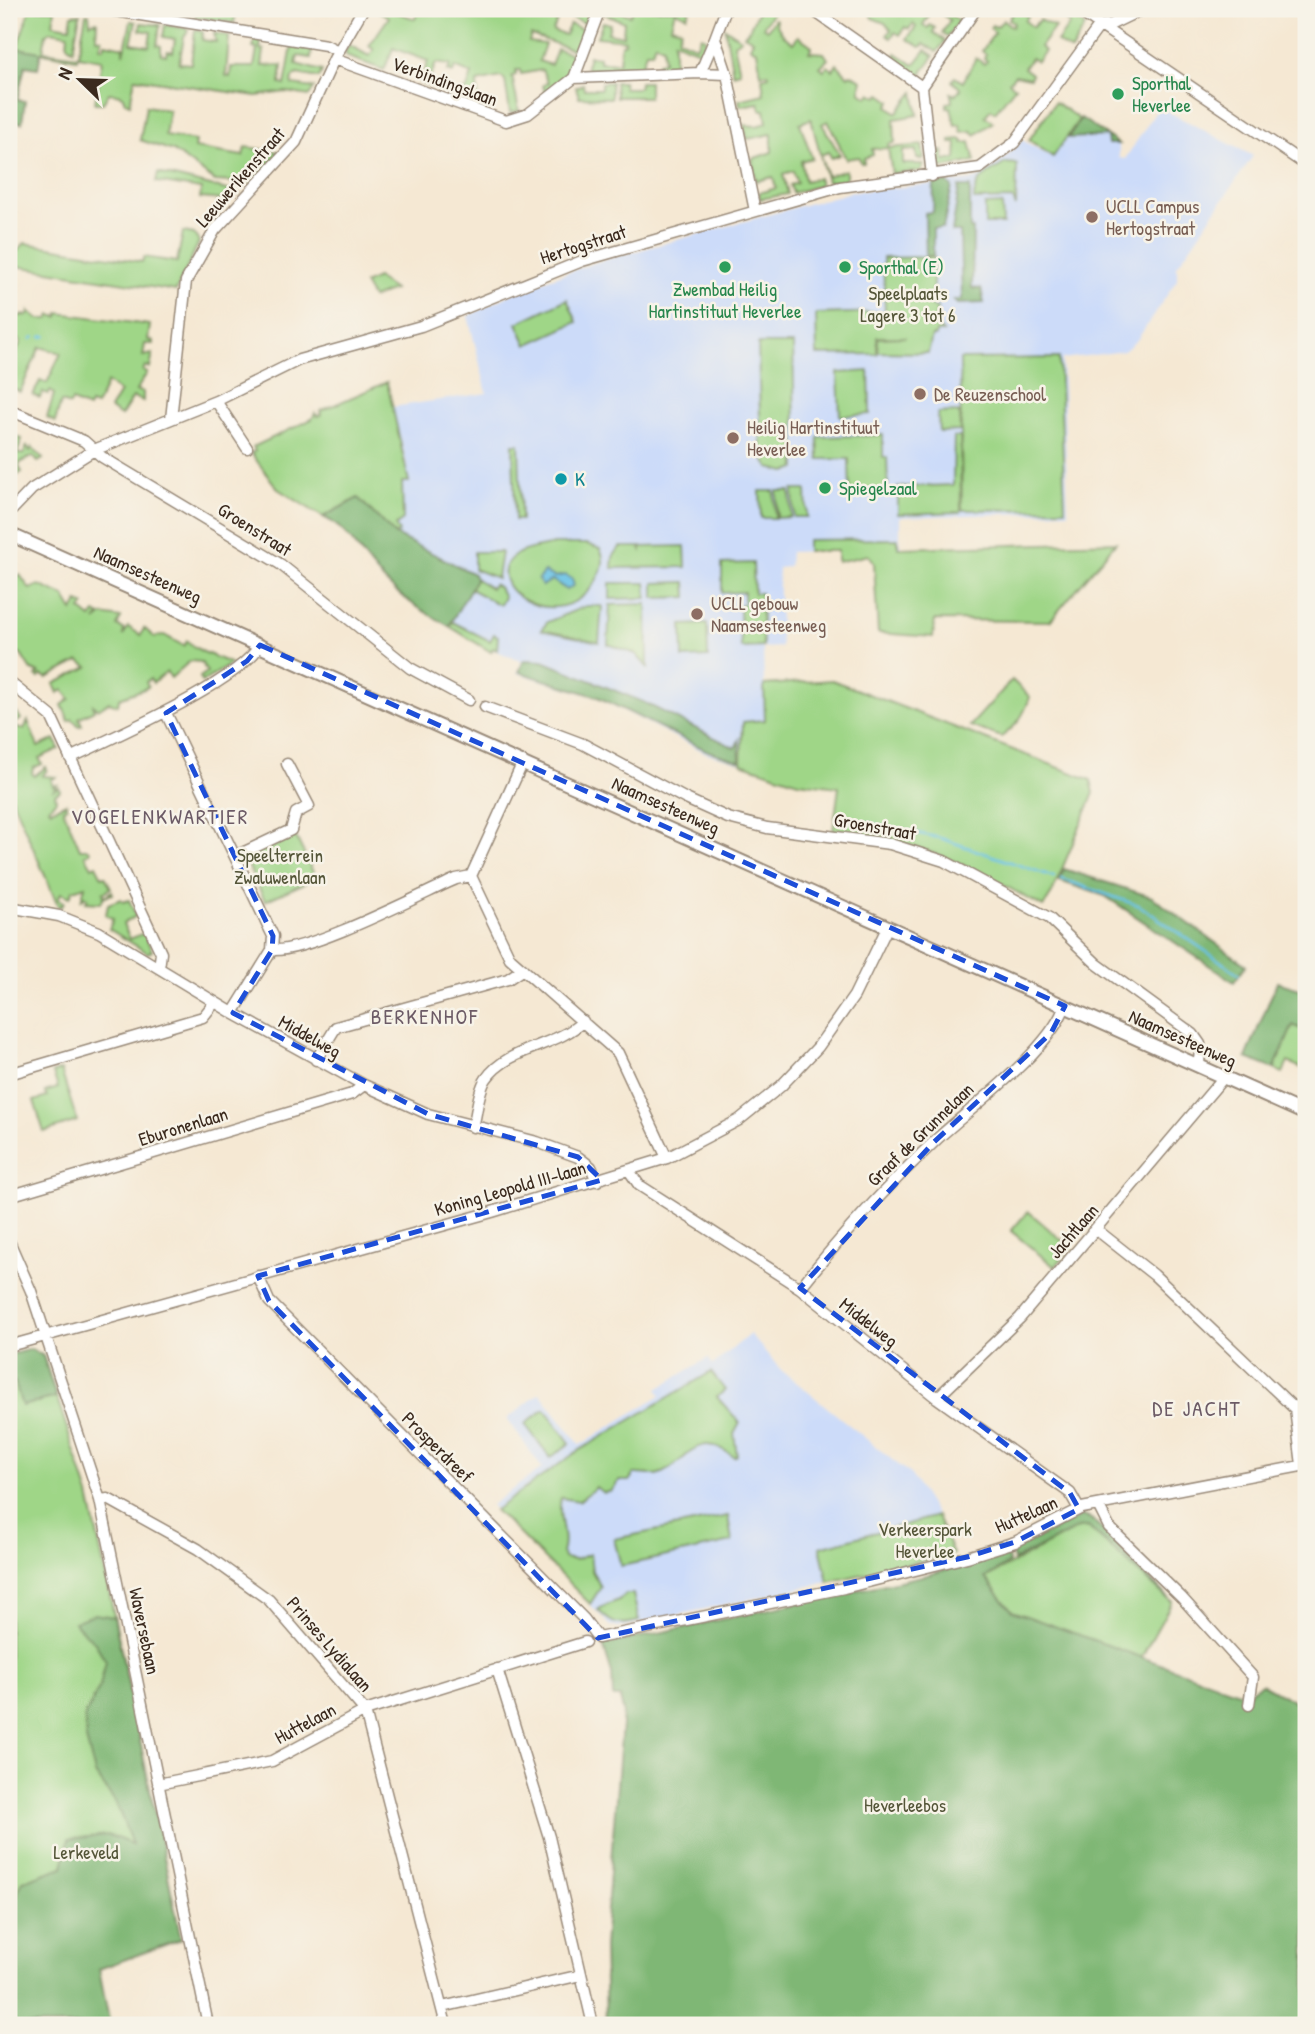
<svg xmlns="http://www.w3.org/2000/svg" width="1315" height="2034" font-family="'Patrick Hand',sans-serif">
	<rect width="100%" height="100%" fill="#f7f3e8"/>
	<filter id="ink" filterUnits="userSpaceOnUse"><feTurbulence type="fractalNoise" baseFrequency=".0143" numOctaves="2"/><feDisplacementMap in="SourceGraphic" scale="14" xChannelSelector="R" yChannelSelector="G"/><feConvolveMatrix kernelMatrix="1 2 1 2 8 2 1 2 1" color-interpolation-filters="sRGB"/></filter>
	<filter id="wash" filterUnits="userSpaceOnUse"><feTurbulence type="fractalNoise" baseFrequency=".00686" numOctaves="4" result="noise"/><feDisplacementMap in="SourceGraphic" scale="28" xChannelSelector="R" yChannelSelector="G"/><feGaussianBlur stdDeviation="1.57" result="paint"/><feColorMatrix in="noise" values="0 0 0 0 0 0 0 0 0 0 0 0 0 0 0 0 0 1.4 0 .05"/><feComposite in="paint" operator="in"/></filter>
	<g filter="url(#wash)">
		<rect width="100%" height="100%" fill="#f5e8d3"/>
		<path fill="#ccdbf9" d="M1159,107L1253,156L1177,266V280L1137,340L1124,351L1062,359L1068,512L900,517V548L790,552L789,567L778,568L781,647L763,648L765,720L743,722L741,763L706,753L598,698L517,673L522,661L475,643L413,605L380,577L341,528L323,517L408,470L393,407L487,393L468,316L526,287L597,262L851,192L975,180L1007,156L1022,140L1053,158L1081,118L1119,144V158L1125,159Z
			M750,1334L781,1370L911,1475L937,1516L820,1547L828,1582L618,1628L611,1626L491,1505L542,1468L507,1419L540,1393L580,1445L661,1395L657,1389L708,1358L713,1365Z"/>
		<path fill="#9fd687" stroke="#6d8052" stroke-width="2" d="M30,9H55L53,24L70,27L72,15L80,14L73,50L67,45L68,34L51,31L46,34L43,51L77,56V59L17,48Z
			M375,9H388L415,19L419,9H593L586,24L560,13L553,31L565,35L570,24L584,30L576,51L531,35L529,42L545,44L539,61L551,65L557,49L575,55L567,73L545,93L543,85L548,83L542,70L521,74L520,70H516V75L512,76L519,111L510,113L505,80L501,77L477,82L478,105L459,98L461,90L466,91L472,74L455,67L453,73L448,71L450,65L436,63L427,86L420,83L428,61L393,48L384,70L348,57L345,53L349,45L369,56L374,50L369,46L389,17Z
			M607,9H620V12L630,15L633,9H690L687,16L675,11L671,26L681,29L678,39L696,46L701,36L706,38L701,52L674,41V67H658V62H664L663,47L655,43L652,52H646L641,68L588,70L586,66L589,56L599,57V62L619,63L621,44H624L625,40L597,37L603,22L610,24L608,33L623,36L624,22L605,14Z
			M759,9H775L763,27L767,30L775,19L777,21L776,24L784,36L793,43L798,36L812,46L809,52L824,53L828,59L820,67L824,70L827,66L833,70L837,64L848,76L850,74L862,80L860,92L868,97L871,93L878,97L881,94L891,101L888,106L897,113L914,92L918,115L894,119L895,143L888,144L889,148L922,145L924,159H917L916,150L903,151V164H924L921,171L892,174L888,148L872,149L873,155L864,158V163H861L859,157L846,159L828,121L822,124L840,155L831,158L829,152L820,155L827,176L846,170V180L827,182L811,119L800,123L812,158L801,161L805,181L818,178L820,185L793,193L790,185L797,183L793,171L783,174L788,194L760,199L759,193L776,188L773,177L756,181L752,159L772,152V134L747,139L744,125L756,126L767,123L765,110H761L759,103L740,106L739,100L764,94L762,78L769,76L768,73L761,74L757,51L750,46L753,40L744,35L749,30Z
			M869,9H947L948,13L959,21L947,37L942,33L950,20L937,11L931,12L923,25L928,28L930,25L935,28L933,32L945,41L937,52L924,44L921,47L907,39L916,27L913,24L909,29L905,27L900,35L895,32L891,38L887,35L891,30L885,23L872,18Z
			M1003,9H1018L1028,16L1025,21L1033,27L1039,20L1055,27L1040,47L1045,51L1037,61L1031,58L1024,68L1032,74L1030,78L1015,75L1009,82L1015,87L995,112L991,109L985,116L993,122L975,135L972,131L961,132L960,124L955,125L951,107L947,108V103L952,102L951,93L955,95L961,89L952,81L955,77L963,82L976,58L984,64L987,61L984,58L986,54L982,51L995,32L990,28L992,25L996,27L1004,20L1012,27L1014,23L1009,19L1013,13Z
			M196,10L236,12L234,23L195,16Z
			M1066,12L1085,26L1071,51L1057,42L1070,24L1062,17Z
			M86,14H89L90,23L97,21L96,38L102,39L100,48H104L105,43L124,47V54L131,21L136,22L131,43L149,46L151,32L140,30L141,23L160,25L157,45L161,46V54L166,55L167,51L173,52L175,39L163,37L165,25L189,29L184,37L179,63L191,64L195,30L203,32L202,40L216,42L214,33L229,36L226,76L230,77L231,67H254L257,49L253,48L255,40L261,41L260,49L264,50L262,66L282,65L280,84L285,85L292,46L312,50L311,58L298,56L296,64L322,71L319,78L297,74L293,78L292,85L314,88L309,96L286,92L256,96L135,78L130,104L125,102L122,95L109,93L103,103H95L102,60L78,56Z
			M725,28L741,39L734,44L740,72L733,74Z
			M926,50L934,56L921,74L916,75L894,59L896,53L914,65Z
			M611,82V98L579,97L576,87L583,84L584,89H601V83Z
			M615,82H623L624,88H639L640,82H649V97H616Z
			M1055,102L1079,119L1053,157L1029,140Z
			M146,106L169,110L165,136L195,141L194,148L243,156L245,147L280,152L250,183L215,181L173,151L140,140Z
			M962,139L963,143L970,142L975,161L943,168L938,165L936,152L943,151L945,161L956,159L957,143H950V140Z
			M1006,163L1017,164L1016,207L1013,199L974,200C974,178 989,173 1006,163Z
			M158,173L235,192L239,194L223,200L200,198L201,189L156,182Z
			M1002,204L1003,224H985V205Z
			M183,232L194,234L199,242L176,291L9,265V244L15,253L25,243L142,262L144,257L177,262Z
			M934,257L932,307H937L935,324L943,332H936V336H932L928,353L878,352V338L906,337H877V354L817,355L816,314L885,312L883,258Z
			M377,278L394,290L372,298L364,284Z
			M567,299L577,322L527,345L517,323Z
			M9,308L17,316L28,315L29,311L38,319H49L51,315L58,317L59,313L150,325L148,340L153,341V344H145L143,356L153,354L150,368L145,366L143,371L147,373L136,391L143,392V401L133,397L121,416L110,409L120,392L107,383L96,406L90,404L88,408L72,401L70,405L61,402L55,422L47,418L54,394L50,391L48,394L43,392L40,398L33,395L40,381L47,383L61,353L40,347L20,392L9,387L13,369L10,367L21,341L17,339L9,358Z
			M758,344H793L796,468L786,472L769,468L761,453Z
			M1059,358L1065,509L962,510L960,359Z
			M869,371L870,414L840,416L838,373Z
			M387,382L409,482H402L403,520L395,526L399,532L395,535L358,498L323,517L278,489L251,453L255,451L253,447L312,419L315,413L317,416L321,415L320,411Z
			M959,412L960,431L939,432L938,413Z
			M11,434L22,439L17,454H24L27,446L30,451L32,447L43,459L38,462L33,456L20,463L19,467L22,472L16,476L9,465Z
			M883,435V457H887L888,494L850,495L849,459H819L818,437Z
			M954,437H960L961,512L898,514V487L953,485Z
			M513,444H519L521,520H515Z
			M793,490H806L807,517H794Z
			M760,491H774L775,518H761Z
			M777,491H790L791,517L777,518Z
			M898,539V548L1116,542L1050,621L935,620L933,637L878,633L874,563L868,555L837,562V551H807V540Z
			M554,544H587L600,549C606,559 603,569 597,579C560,643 472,582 517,554C527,548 543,547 554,544Z
			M685,546L686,567L612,568L613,557L620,547H639L641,550V547Z
			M474,552H501L497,578L474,569Z
			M753,563L754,593H761L763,647L741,648L740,604H744V592L722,593V564Z
			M9,570L12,573L9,575L11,579L20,575L30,589L39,585L64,596L73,611L78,602L85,605L81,610L91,618L95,613L99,615L96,621L102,615L121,618L117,626L124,629L123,636L128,627L141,635L144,628L154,637L164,635L184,646L187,641C198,652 215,656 231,664L202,682L200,677L207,672L201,662L190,661L171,678L167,672L153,683L150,679L146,682L148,687L144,689L119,698L118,705L109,702L98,709L93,705L94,710L79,718L82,725L79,726L72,719L69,721L62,705L70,699L63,690L58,693L54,684L88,667L79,661L47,678L41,675L39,678L36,676L39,673L30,669L20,653L12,657L10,654L15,651L13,647L9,650Z
			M476,579L491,588L493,584L499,587L504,597L500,605L470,589Z
			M686,582L687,597L654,598V583Z
			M610,583H646L647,598L610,599Z
			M647,604L648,668L636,654L608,644L610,605Z
			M586,606H602L599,642L542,630L547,622Z
			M453,622L490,641L494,634L498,636L497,650L493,648L491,652L449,626Z
			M707,624L708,657L683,658L682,625Z
			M832,680L1091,780L1094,793L1052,893L1043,907C969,864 919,841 833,831L839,787L798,782L741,763L743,722L765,720L764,685Z
			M1012,680L1030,697C1024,715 1017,726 1001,737L970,726Z
			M17,713L21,719L12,726L24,729L28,721L38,747L55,739L59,749L39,758L42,764L33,768L32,773L34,776L46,767L47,770L42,776L56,777L51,780L53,786L57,785L54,789L59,787L60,791L55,794L56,800L49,808L51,810L66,803L67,807L63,809L80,849H89L90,852L85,855L92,867L96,865L102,877L105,876L111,888L103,893L105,896L112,891L113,894L104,896L101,903L86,902L88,898L85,896L81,901L85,886L73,890L70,897L61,893L58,899L64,902L61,907L58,906L9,792V718Z
			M294,833L316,878L265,901L246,861L249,854Z
			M121,899L123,902L129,900L136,916L123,924L130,939L144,933L152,951L148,953L109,929L113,919L106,915L108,904Z
			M1293,1025L1306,1031V1070L1288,1062L1283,1073L1274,1069Z
			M61,1070L77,1121L44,1132L34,1101L47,1097L45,1092L58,1088L53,1073Z
			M1028,1211L1071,1248L1055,1267L1011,1231Z
			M31,1349L43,1356L89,1495L174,1905L9,1955V1355Z
			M711,1372L725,1390L717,1397L740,1423L734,1434L737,1455L734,1457C696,1428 692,1459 662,1473C652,1478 644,1473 634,1474L629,1481H619L611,1491L603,1493L596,1487L579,1501L561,1498C556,1517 568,1534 562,1553L564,1558L575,1560L590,1554L592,1571L601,1587L590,1604L495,1510L575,1453Z
			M545,1409L570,1443L550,1458L525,1424Z
			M728,1516L732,1542L621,1566L614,1539Z
			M937,1516L953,1554L828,1582L820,1547Z
			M1088,1527L1172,1602L1141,1658L1012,1611L985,1578L1078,1528Z
			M626,1594H633L639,1621C619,1626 613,1626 598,1610C608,1601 617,1605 626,1594Z"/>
		<path fill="#7fb774" stroke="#5d7049" stroke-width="2" d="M17,48L41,52L38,68L25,66L17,100L25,101L22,123L9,121V81Z
			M1081,118L1119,144H1108L1107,136L1068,138Z
			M947,182L952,187L943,228H933V256H926L925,213L933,212L934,184Z
			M959,187H970V229H973L972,288L981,289L984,303L957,304L954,300H962L960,232H952Z
			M358,498L395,535L474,574L476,579L449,626C424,612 399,597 379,575C361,556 348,528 323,517Z
			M524,660L543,661L643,702L735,748L739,740L740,761L708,751L598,697L519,672Z
			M1064,869L1152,897L1246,965L1234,982L1105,896L1059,881Z
			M1277,982L1306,991V1031L1293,1025L1274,1069L1246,1058Z
			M31,1349L43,1356L56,1397L22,1406L15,1382L9,1384V1355Z
			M1082,1516L1092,1519L1172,1602L1088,1527L1078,1528L1013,1561L1011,1550Z
			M1007,1552L1009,1563L985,1578L1012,1611L1244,1694L1262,1684L1306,1708V2025H606L604,1946L623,1712L620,1697H613L612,1674L603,1645L927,1575Z
			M94,1614L114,1617L181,1939L99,1969L110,2025H9V1901L15,1898L23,1881L63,1867L69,1839L108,1835L132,1844L116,1803L95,1774L86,1739L85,1715L100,1686L106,1661L95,1643L74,1622Z"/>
		<path fill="#68c2e6" stroke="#527682" stroke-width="2" d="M544,572L555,577L565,575L572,579L574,585L567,590L552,580L542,586L538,579Z"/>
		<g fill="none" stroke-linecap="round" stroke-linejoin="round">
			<path stroke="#68c2e6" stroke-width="2.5" d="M41,337L46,336
				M31,339L34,337
				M844,818L940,838L1054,877
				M1062,879L1140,906L1239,974"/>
		</g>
	</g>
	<g filter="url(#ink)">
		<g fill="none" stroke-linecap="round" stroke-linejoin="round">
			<g stroke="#988978" stroke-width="13">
				<path id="minor" d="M103,9L326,45L338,51
					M726,9L715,38L727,74L755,211
					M811,9L922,87L932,176
					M1076,9L1306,165
					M334,59L506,121L528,114L574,78L700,73L715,38
					M700,73L727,74
					M574,78L600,9
					M922,87L976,9
					M216,401L247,448
					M9,410L84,441L102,457L280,564L410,668L469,700
					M171,419L186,281L215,230L296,142L334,59L363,9
					M9,513L32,489L94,450L216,401L299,360L421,326L582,261L840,187L980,168L1014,143L1100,25L1112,24L1143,9
					M9,682L51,716L161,953L159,968
					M485,707L583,744L686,799L728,818L767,828L890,844L944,861L1049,918L1097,964L1193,1034L1200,1044L1199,1066
					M166,713L273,936L272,950L233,1013
					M70,758C113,737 238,683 260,645
					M236,856L291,830L296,813L309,806L287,764
					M471,876L510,958L618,1053L667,1158
					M9,907L59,916L99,932L233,1013L364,1085L428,1114L537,1142L578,1157L591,1167L597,1181
					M272,950C308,953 418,896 456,879L471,876L523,762
					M316,1060L336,1027L508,979L523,969
					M9,1074L203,1017L215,1002
					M473,1127C477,1113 478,1091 486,1079C508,1047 557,1047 583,1021
					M630,1172L639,1185L800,1288L937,1398L1070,1493L1079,1509
					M9,1196L352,1094L364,1085
					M1097,1230L1154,1275L1295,1409L1302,1465
					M9,1241L31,1291L100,1500L208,2025
					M258,1276L269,1301L584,1619L598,1638L844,1588L967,1557L1015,1542L1082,1508L1306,1465
					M800,1288C841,1236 888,1185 937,1139C973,1106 1049,1051 1065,1006
					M9,1346L492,1212L667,1158L739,1120L781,1086L818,1047L854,996L888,926
					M937,1398L1020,1318L1224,1077
					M1295,1409L1306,1398
					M100,1500L108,1499L198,1549L269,1600L365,1711L446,2025
					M1098,1505L1109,1527L1182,1598L1253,1677L1249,1705
					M497,1669L549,1837L593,2025
					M158,1784L272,1761L365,1711L585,1642
					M442,2007L581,1975"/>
			</g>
			<g stroke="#988978" stroke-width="16">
				<path id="major" d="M9,534L1306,1114"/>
			</g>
			<use href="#minor" stroke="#fff" stroke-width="10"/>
			<use href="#major" stroke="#fff" stroke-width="12"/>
		</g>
	</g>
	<path fill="none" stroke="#1d4ed8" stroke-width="5" stroke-dasharray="14 9" stroke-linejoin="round" d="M260,645L1065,1006L1051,1033L934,1142L800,1288L1070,1493L1079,1509L1015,1542L967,1557L598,1638L269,1301L258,1276L602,1180L578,1157L428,1114L233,1013L272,950L273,936L166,713L247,661Z"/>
	<g fill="#2e9e5b" stroke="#f7f3e8" stroke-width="2.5">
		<circle cx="1118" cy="94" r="7"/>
		<circle cx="725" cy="267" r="7"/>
		<circle cx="845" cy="267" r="7"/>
		<circle cx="825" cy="488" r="7"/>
	</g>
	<g fill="#8d6e63" stroke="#f7f3e8" stroke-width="2.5">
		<circle cx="1092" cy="217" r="7"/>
		<circle cx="920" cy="394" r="7"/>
		<circle cx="733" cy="438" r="7"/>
		<circle cx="697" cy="614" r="7"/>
	</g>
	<circle fill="#0f9aa8" stroke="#f7f3e8" stroke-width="2.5" cx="561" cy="479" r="7"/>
	<g text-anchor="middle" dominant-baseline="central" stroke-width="5" stroke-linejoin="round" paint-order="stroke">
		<g font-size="19" fill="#3b2a1e" stroke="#f7f3e8">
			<text transform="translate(445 81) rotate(20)">Verbindingslaan</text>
			<text transform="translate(240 177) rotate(-49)">Leeuwerikenstraat</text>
			<text transform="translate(583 244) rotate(-18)">Hertogstraat</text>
			<text transform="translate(255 529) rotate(32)">Groenstraat</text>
			<text transform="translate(148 574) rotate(24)">Naamsesteenweg</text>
			<text transform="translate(666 805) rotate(24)">Naamsesteenweg</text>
			<text transform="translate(875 826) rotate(10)">Groenstraat</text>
			<text transform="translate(310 1036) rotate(29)">Middelweg</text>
			<text transform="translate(1183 1038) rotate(24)">Naamsesteenweg</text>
			<text transform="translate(183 1126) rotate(-17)">Eburonenlaan</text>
			<text transform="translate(920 1134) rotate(-44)">Graaf de Grunnelaan</text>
			<text transform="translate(510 1188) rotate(-16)">Koning Leopold III-laan</text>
			<text transform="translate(1073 1231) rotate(-49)">Jachtlaan</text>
			<text transform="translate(869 1322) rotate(38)">Middelweg</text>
			<text transform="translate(438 1447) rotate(45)">Prosperdreef</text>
			<text transform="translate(1026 1514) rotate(-24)">Huttelaan</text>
			<text transform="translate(145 1631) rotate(78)">Waversebaan</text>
			<text transform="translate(330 1644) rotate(49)">Prinses Lydialaan</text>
			<text transform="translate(305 1723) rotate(-28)">Huttelaan</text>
		</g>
		<g font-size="19" fill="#27864d" stroke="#f7f3e8" text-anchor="start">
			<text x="1132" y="83">Sporthal<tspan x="1132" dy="22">Heverlee</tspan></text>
			<text x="859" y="267">Sporthal (E)</text>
			<text x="725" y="289" text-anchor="middle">Zwembad Heilig<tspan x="725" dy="22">Hartinstituut Heverlee</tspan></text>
			<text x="839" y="488">Spiegelzaal</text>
		</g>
		<g font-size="19" fill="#785e54" stroke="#f7f3e8" text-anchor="start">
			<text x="1106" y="206">UCLL Campus<tspan x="1106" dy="22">Hertogstraat</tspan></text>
			<text x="934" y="394">De Reuzenschool</text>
			<text x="747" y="427">Heilig Hartinstituut<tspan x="747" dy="22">Heverlee</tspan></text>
			<text x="711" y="603">UCLL gebouw<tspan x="711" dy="22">Naamsesteenweg</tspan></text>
		</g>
		<g font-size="19" fill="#545538" stroke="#f7f3e8">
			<text x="908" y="293">Speelplaats<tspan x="908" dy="22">Lagere 3 tot 6</tspan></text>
			<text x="280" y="855">Speelterrein<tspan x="280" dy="22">Zwaluwenlaan</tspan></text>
			<text x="925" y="1529">Verkeerspark<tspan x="925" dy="22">Heverlee</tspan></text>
			<text x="905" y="1805">Heverleebos</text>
			<text x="86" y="1852">Lerkeveld</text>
		</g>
		<g font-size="19" fill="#0d838f" stroke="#f7f3e8" text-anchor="start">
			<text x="575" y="479">K</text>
		</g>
		<g font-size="21" letter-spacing="2" fill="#6c5b66" stroke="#f7f3e8">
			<text x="160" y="816">VOGELENKWARTIER</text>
			<text x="425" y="1016">BERKENHOF</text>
			<text x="1197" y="1408">DE JACHT</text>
		</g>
	</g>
	<rect width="1315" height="2034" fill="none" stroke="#f7f3e8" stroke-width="35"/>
	<g transform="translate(80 80) rotate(293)" stroke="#f7f3e8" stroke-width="5" paint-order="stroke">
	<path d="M0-5L12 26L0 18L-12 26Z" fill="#3b2a1e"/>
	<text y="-10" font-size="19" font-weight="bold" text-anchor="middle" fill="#3b2a1e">N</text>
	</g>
</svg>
